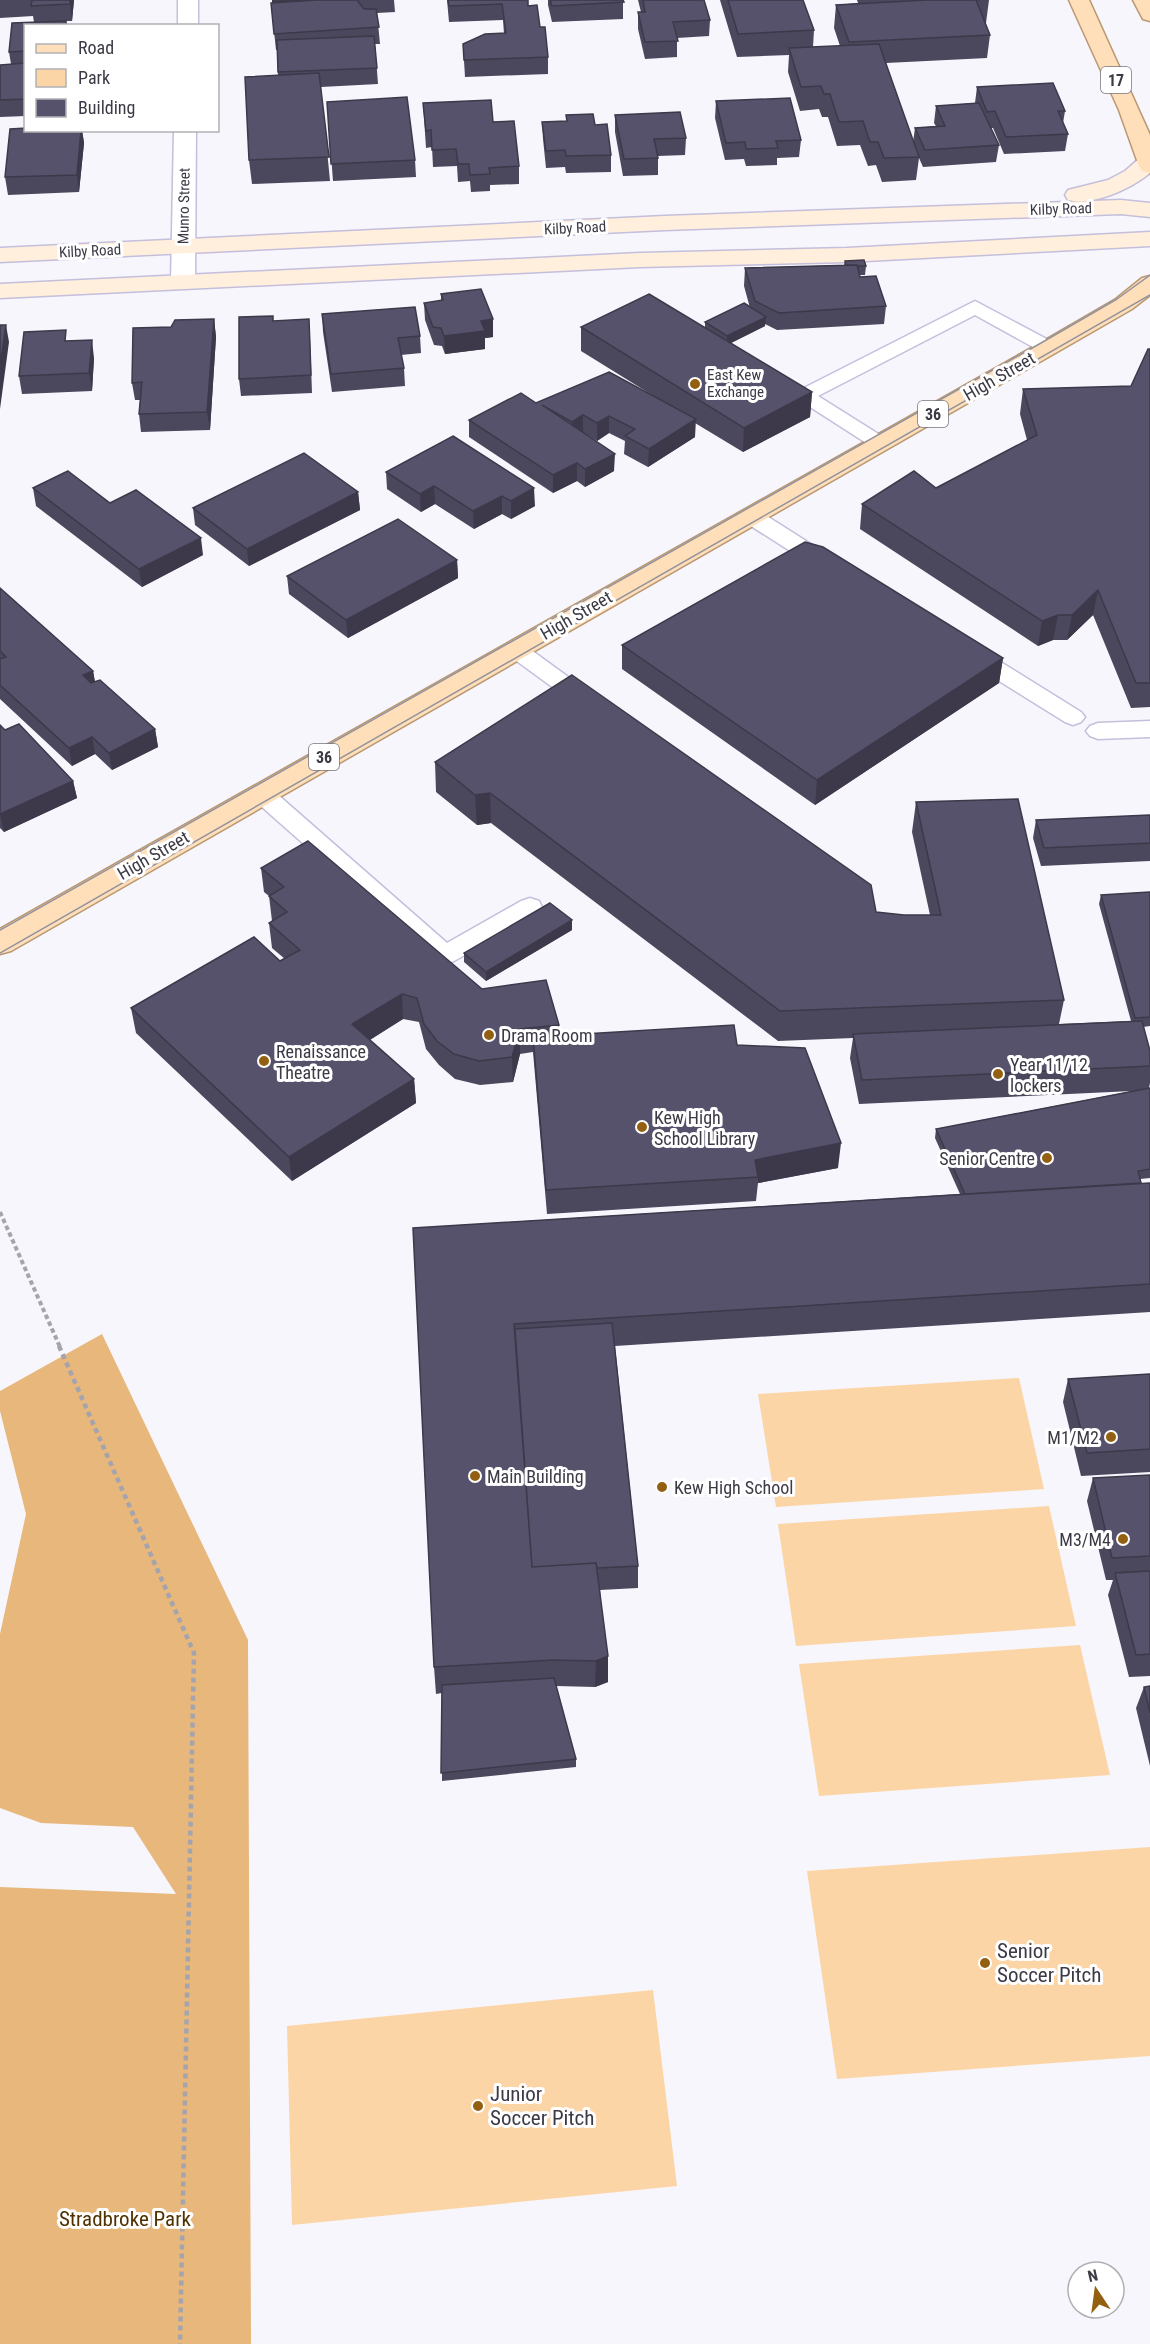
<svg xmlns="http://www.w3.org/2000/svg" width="1150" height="2344" font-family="'Roboto Condensed',sans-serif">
	<rect width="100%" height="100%" fill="#f7f6fd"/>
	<path fill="#fcd5a6" d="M1019,1378L1044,1489L776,1507L758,1394Z
		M1049,1506L1076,1626L796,1646L778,1524Z
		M1080,1645L1110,1775L819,1796L799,1664Z
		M1150,1847V2056L837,2079L807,1871Z
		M653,1990L677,2186L292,2225L287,2026Z"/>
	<path fill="#e7b77b" d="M102,1334L248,1640L251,2344H0V1887L176,1894L133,1827L41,1823L0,1808V1634L26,1514L0,1411V1391Z"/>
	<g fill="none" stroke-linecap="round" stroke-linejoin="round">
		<g stroke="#c4bfdc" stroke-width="3">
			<path id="lane" d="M975,301L1056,344L1059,348L1056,352H1042L975,315L818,396L888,440L891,444L888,448H874L793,396L796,392Z
				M751,510L759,511L836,560L839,565L836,570H820L743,521L740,516L743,511Z
				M515,642L523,644L597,698L600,703L597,708L589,710L581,708L507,654L504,649L507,644Z
				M970,646L978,648L1081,712L1085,717L1081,722L1073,725L1065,722L962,658L959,653L962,648Z
				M1150,721V737L1098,739L1090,736L1086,731L1090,726L1098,723Z
				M261,785L269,787L447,943L521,901L530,898L539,901L542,907L539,913L454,961L445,964L436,961L253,799L249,793L253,787Z"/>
		</g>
		<g stroke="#c4bfdc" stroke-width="3">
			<path id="street" d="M178,0H198V26H178Z
				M174,130H196L195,282L191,287H175L171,282Z"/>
		</g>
		<g stroke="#c4bfdc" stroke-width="3">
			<path id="secondary" d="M1150,156V173C1130,189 1094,206 1068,200L1065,195L1068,190L1108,180L1125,171L1141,157Z
				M1121,200L1150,203V217L1121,214L665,230L0,262V248L665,216Z
				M1150,232V246L847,262L640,267L0,298V284L640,253L847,248Z"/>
		</g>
		<g stroke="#ba9872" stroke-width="3">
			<path id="primary" d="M1069,0H1089L1150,135V173L1142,171L1139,166L1119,110Z
				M1133,0H1150V21L1143,19Z
				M1150,276V295L1132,309L11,951L0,954V929L1040,343L1116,299L1142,278Z"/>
		</g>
		<path stroke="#a5a4ad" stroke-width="4" stroke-dasharray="4.5 3" stroke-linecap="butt" d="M0,1212L60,1347"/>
		<path stroke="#a5a4ad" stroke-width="4.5" stroke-dasharray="5 4" stroke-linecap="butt" d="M59,1346L194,1653L180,2344"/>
		<use href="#lane" fill="#fff" fill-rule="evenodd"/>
		<use href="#street" fill="#fff" fill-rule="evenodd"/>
		<use href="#secondary" fill="#ffefdc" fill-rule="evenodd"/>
		<use href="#primary" fill="#fedfb9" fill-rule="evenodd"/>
		<path stroke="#94939c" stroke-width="1.5" d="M0,930L1041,343L1117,299L1150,275
			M0,953L1150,295"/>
	</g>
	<path fill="#4b475c" d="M0,0H74L72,21H66L67,26H26V116L0,117V65L11,64L9,52L12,23L34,22L33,16L0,18Z
		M272,0H394L395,12L377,13L380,44H375L378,84L321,87L330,181L252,184L249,160L278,75L277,50H276L271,3H272Z
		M447,0H528V6L540,27L548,57V74L465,77L463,44L504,34L503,20L449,22Z
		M548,0H623V19L552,22L548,5Z
		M638,0H704L710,20L709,36L677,38V57L645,59L638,29V12H641Z
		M720,0H803L814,30L813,47L840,46L834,28L836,5L858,3L857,0H989L986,23H985L990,35L987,58L886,63L913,142L915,128L936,126L934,123L936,106L975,103L977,87L1065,111L1063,123L1068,134L1065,151L1004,154L993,128H991L999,145L996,162L923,167L919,158L916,180L882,182L876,165L868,166L860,145L837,146L828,117H822L819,109L800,111L788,72L789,55L737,57Z
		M716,101L801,140L799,157L777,158V165L746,166L744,159L725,160L715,118Z
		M327,102L415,160L416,177L333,181Z
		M423,103L493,122L519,166V184L490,185V191L471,192L470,181L458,182L457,166L433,167L432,147L426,148Z
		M566,115L595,125L611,155V172L566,173L565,167L546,168L543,139L542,122L566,121Z
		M615,115L686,138L685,155L658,156V175L623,176L615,132Z
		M26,130H82L84,143L79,192L8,195L5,177Z
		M845,261L866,266L865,275H860V277L886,306L884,324L777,330L765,324V326L731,343L812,392L810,417L743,452L695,423V437L648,467L624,454L625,441L609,433L597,441L587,435L614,471L585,487L577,481L553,493L469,437V420L536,403L652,395L581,351V327H705V322L750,308L744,286L745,268L844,265Z
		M441,294L493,319V337L485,338V349L445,354L442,346L434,345L425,320L424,303L441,301Z
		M322,314L420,336L421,353L401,355L404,368L405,386L332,392L323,332Z
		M214,319L216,337L210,430L141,432L139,414L140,400H135L132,383L171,327Z
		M273,321L310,337L312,393L241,396L239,379Z
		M1150,349V707L1131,708L1093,615L1067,640H1053L1038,646L860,529L862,504L936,488L1027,440L1020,414L1023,389L1131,386Z
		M94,358L92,391L22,394L19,376Z
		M453,436L535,506L511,519L502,514L474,529L435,504L421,512L387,489L386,472Z
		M33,488L203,555L142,587L36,506Z
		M358,492L360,510L249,566L195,525L193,508Z
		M457,560L458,578L348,638L289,594L287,576Z
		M0,588L93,671L95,682L155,729L158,747L112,770L95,754L72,766L0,699Z
		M622,645L1003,658L999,683L815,805L622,669Z
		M0,725L5,730L73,781L77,798L4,832L0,828Z
		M435,762L876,912L904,915H930L912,832L916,802L1064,1000L1059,1024L1131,1021L1099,904L1101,895L1150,892V1026L1143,1027L1150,1051V1083L1149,1088H1150V1178L1140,1179L1141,1183H1150V1312L615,1346L638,1566V1588L600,1590L608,1682L595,1687L556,1686L576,1759V1767L442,1781V1693L436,1694L434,1667L413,1228L960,1194L935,1138L936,1129L1132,1091L859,1104L850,1058L853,1038L778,1041L491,823L477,825L436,792Z
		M1150,815V861L1041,866L1033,838L1036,820Z
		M261,868L482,989L559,1025V1035L737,1045L838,1168L758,1183L756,1201L547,1214L533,1052L520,1054L513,1082L480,1085L455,1079L439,1065L426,1049L419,1022L403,1019L370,1040L414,1079L416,1103L292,1181L136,1033L131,1008L280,961L285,959L272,948L269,923L272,921L269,896L264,892Z
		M572,930L486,981L464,962V953Z
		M1150,1374V1472L1081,1476L1063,1402L1068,1379Z
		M1150,1475V1676L1129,1677L1108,1595L1113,1580H1106L1087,1501L1093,1478Z
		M1150,1686V1766L1136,1708L1144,1687Z"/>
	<path fill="#3d394b" d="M70,0H74L72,21L70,4Z
		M81,130H82L84,143L79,192L77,175Z
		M766,317L765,326L727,345V336Z
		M214,319L216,337L210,430L207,412Z
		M493,319V337L485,338V349L445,354L444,336L481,321Z
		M6,325L9,342L0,409V366Z
		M92,340L94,358L92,391L89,373Z
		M812,392L810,417L743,452L744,428Z
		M583,415V433L572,439V422Z
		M609,416V433L597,441V423Z
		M696,419L695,437L648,467L649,449Z
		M615,454L614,471L585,487V469Z
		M577,463V481L553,493V475Z
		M434,486L435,504L421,512L420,494Z
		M534,488L535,506L511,519V501Z
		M358,492L360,510L249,566L247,549Z
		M502,496V514L474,529L473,511Z
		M201,538L203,555L142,587L139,569Z
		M457,560L458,578L348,638L346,620Z
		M1098,590L1093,615L1067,640L1072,615Z
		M1058,615L1053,640L1038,646L1042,621Z
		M1003,658L999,683L815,805L817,780Z
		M93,671L96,688L83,675Z
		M155,729L158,747L112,770L109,753Z
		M92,737L95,754L72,766L69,748Z
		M73,781L77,798L4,832L0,814Z
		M490,793L491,823L477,825L475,795Z
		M572,920V930L486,981V972Z
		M402,994L403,1019L355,1049L352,1024Z
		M520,1029V1054L513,1082L512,1057Z
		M414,1079L416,1103L292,1181L289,1157Z
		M841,1143L838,1168L758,1183V1177L755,1160Z
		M608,1656V1682L595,1687L596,1661Z"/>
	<path fill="#57526b" stroke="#3d394b" stroke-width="1.5" d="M32,0H70V4L31,6Z
		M273,0H305L273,2Z
		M317,0H357L364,9H376L379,27L274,34L271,3Z
		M448,0H528V6L537,5L540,27H545L548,57L464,60L463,44L485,34L506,33L502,4L449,6Z
		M550,0H623L624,2L552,6Z
		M643,0H704L710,20L673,22L678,41L645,42L638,12H645Z
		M728,0H803L814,30L738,34Z
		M927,0H980H976L990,35L849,42L836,5Z
		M66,21V26H26V51L9,52L12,23Z
		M374,36L377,68L278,72L277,40Z
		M879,44L919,157L884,158L878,142H870L863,121L839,122L830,94H824L821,86L801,87L789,48Z
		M26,63V99L0,100V65Z
		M319,73L329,157L249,160L245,77Z
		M1053,83L1065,111H1058L1068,134L1006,137L995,111L987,112L977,87Z
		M407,97L415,160L331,164L327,102Z
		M790,98L801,140L776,141L778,148L746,149L745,142L726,143L716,101Z
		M491,100L493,122L514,121L519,166L489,168L490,174L470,175L469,164H458L456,149L432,150L431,130L426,131L423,103Z
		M979,103L999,145L925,150L915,128L945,126L936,106Z
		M680,112L686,138L654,139L658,158L624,159L615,115Z
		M593,114L595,125L607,124L611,155L566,156L565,150L546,151L542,122L567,121L566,115Z
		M26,128V130H81L77,175L5,177L10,129Z
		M864,260L866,266H857V265H846L845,261Z
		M857,265L860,277L876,276L886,306L779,313L755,301L745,268Z
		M481,289L493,319L481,321L485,331L444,336L441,328L433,327L424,303L443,300L441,294Z
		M649,294L812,392L744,428L581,327Z
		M744,303L766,317L727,336L705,322Z
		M415,307L420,336L398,338L404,368L331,374L322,314Z
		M273,316V321L309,319L311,375L239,379V317Z
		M214,319L207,412L139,414L142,382L132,383L133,328L171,327L175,320Z
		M0,325H6L0,366Z
		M66,330L65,341L92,340L89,373L19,376L24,332Z
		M1148,349H1150V683H1136L1098,590L1072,615H1058L1042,621L862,504L914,471L936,488L1037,435L1023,389L1131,386Z
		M609,372L696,419L649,449L625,436L635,429L609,416L597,423L583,415L572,422L542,405L615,454L585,469L577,463L553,475L469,420L521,393L536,403Z
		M453,436L534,488L511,501L502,496L473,511L434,486L420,494L386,472Z
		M304,453L358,492L247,549L193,508Z
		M68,471L110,503L136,490L201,538L139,569L33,488Z
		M398,519L457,560L346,620L287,576Z
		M805,542L823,547L1003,658L817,780L622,645Z
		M0,588L93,671L83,675L91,683L100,680L155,729L109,753L92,737L69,748L0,685V659L6,657L0,651Z
		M572,675L871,885L876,912L904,915H941L916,802L1018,799L1064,1000L780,1011L490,793L475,795L435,762Z
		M19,724L73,781L0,814V725L5,730Z
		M1150,815V843L1044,848L1036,820Z
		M308,841L482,989L546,980L559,1025L520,1029L512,1057L479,1061L454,1054L437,1041L424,1024L417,998L402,994L352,1024L414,1079L289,1157L131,1008L254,937L280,961L300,950L269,923L287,912L269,896L284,887L261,868Z
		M1150,892V1017L1135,1018L1101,895Z
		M550,903L572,920L486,972L464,953Z
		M1142,1021L1150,1051V1066L862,1080L853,1034Z
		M734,1025L737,1045L805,1048L841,1143L755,1160L758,1177L546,1190L533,1037Z
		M1150,1088V1169L1138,1171L1141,1183L965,1194L936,1129Z
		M1150,1183V1284L514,1324L532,1567L596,1563L608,1656L596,1661L553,1660L434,1667L413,1228Z
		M612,1323L638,1566L597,1568L596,1563L532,1567L515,1329Z
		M1150,1374V1449L1087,1453L1068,1379Z
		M1150,1475V1556L1112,1558L1093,1478Z
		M1150,1571V1654L1136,1655L1115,1573Z
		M554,1678L576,1759L441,1773L442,1685Z
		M1150,1686V1713L1144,1687Z"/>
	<g fill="#926010" stroke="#fff" stroke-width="2">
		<circle cx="695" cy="384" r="6"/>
		<circle cx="489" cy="1035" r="6"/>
		<circle cx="264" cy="1061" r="6"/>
		<circle cx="998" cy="1074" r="6"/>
		<circle cx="642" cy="1127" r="6"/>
		<circle cx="1047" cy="1158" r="6"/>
		<circle cx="1111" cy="1437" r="6"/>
		<circle cx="475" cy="1476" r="6"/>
		<circle cx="662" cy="1487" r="6"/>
		<circle cx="1123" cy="1539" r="6"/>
		<circle cx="985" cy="1963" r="6"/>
		<circle cx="478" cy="2106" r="6"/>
	</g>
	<g text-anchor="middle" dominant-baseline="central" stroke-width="6" stroke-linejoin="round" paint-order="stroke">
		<g font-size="15" fill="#3c3a45" stroke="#fff">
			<text transform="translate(184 206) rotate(-89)">Munro Street</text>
			<text transform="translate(1061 209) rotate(-2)">Kilby Road</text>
			<text transform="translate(575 228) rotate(-3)">Kilby Road</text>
			<text transform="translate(90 251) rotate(-3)">Kilby Road</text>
		</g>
		<g font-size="15" fill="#3c3a45" stroke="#fff" text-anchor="start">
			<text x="707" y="375">East Kew<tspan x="707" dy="17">Exchange</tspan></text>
		</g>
		<g fill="#fff" stroke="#76757d" stroke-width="1.5">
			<rect x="1101" y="67" width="30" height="26" rx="4.5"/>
			<rect x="918" y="401" width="30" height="26" rx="4.5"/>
			<rect x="309" y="744" width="30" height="26" rx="4.5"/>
		</g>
		<g font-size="16" font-weight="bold" fill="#3c3a45">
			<text x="1116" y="80">17</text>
			<text x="933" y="414">36</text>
			<text x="324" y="757">36</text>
		</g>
		<g font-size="18" fill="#3c3a45" stroke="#fff">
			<text transform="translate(999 376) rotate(-30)">High Street</text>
			<text transform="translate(576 615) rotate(-30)">High Street</text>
			<text transform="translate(153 855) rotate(-30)">High Street</text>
		</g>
		<g font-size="18" fill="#3c3a45" stroke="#fff" text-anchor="start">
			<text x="501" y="1035">Drama Room</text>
			<text x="276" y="1051">Renaissance<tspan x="276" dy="21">Theatre</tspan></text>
			<text x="1010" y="1064">Year 11/12<tspan x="1010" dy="21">lockers</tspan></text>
			<text x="654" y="1117">Kew High<tspan x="654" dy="21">School Library</tspan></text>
			<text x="1035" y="1158" text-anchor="end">Senior Centre</text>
			<text x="1099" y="1437" text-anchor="end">M1/M2</text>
			<text x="487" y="1476">Main Building</text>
			<text x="674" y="1487">Kew High School</text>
			<text x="1111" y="1539" text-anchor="end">M3/M4</text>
		</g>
		<g font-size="21" fill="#3c3a45" stroke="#fff" text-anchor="start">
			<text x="997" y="1951">Senior<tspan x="997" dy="24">Soccer Pitch</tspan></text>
			<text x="490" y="2094">Junior<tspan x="490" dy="24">Soccer Pitch</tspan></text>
		</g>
		<g font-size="21" fill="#503100" stroke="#fff">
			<text x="125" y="2219">Stradbroke Park</text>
		</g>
	</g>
	<rect x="24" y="24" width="195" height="108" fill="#ffffff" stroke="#b1b0b5" stroke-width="1.5"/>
	<rect x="36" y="44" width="30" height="9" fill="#fedfb9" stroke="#b1b0b5" stroke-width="1.5"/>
	<text x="78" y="54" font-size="18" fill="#3c3a45">Road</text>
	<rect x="36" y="69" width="30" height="18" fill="#fcd5a6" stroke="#b1b0b5" stroke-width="1.5"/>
	<text x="78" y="84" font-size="18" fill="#3c3a45">Park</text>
	<rect x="36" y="99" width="30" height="18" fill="#57526b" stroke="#b1b0b5" stroke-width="1.5"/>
	<text x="78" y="114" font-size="18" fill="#3c3a45">Building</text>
	<g transform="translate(1096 2290) rotate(347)"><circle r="28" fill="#ffffff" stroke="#b1b0b5" stroke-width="1.5"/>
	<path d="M0-4.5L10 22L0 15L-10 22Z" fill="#926010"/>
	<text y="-9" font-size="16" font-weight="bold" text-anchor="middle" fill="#3c3a45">N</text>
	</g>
</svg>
